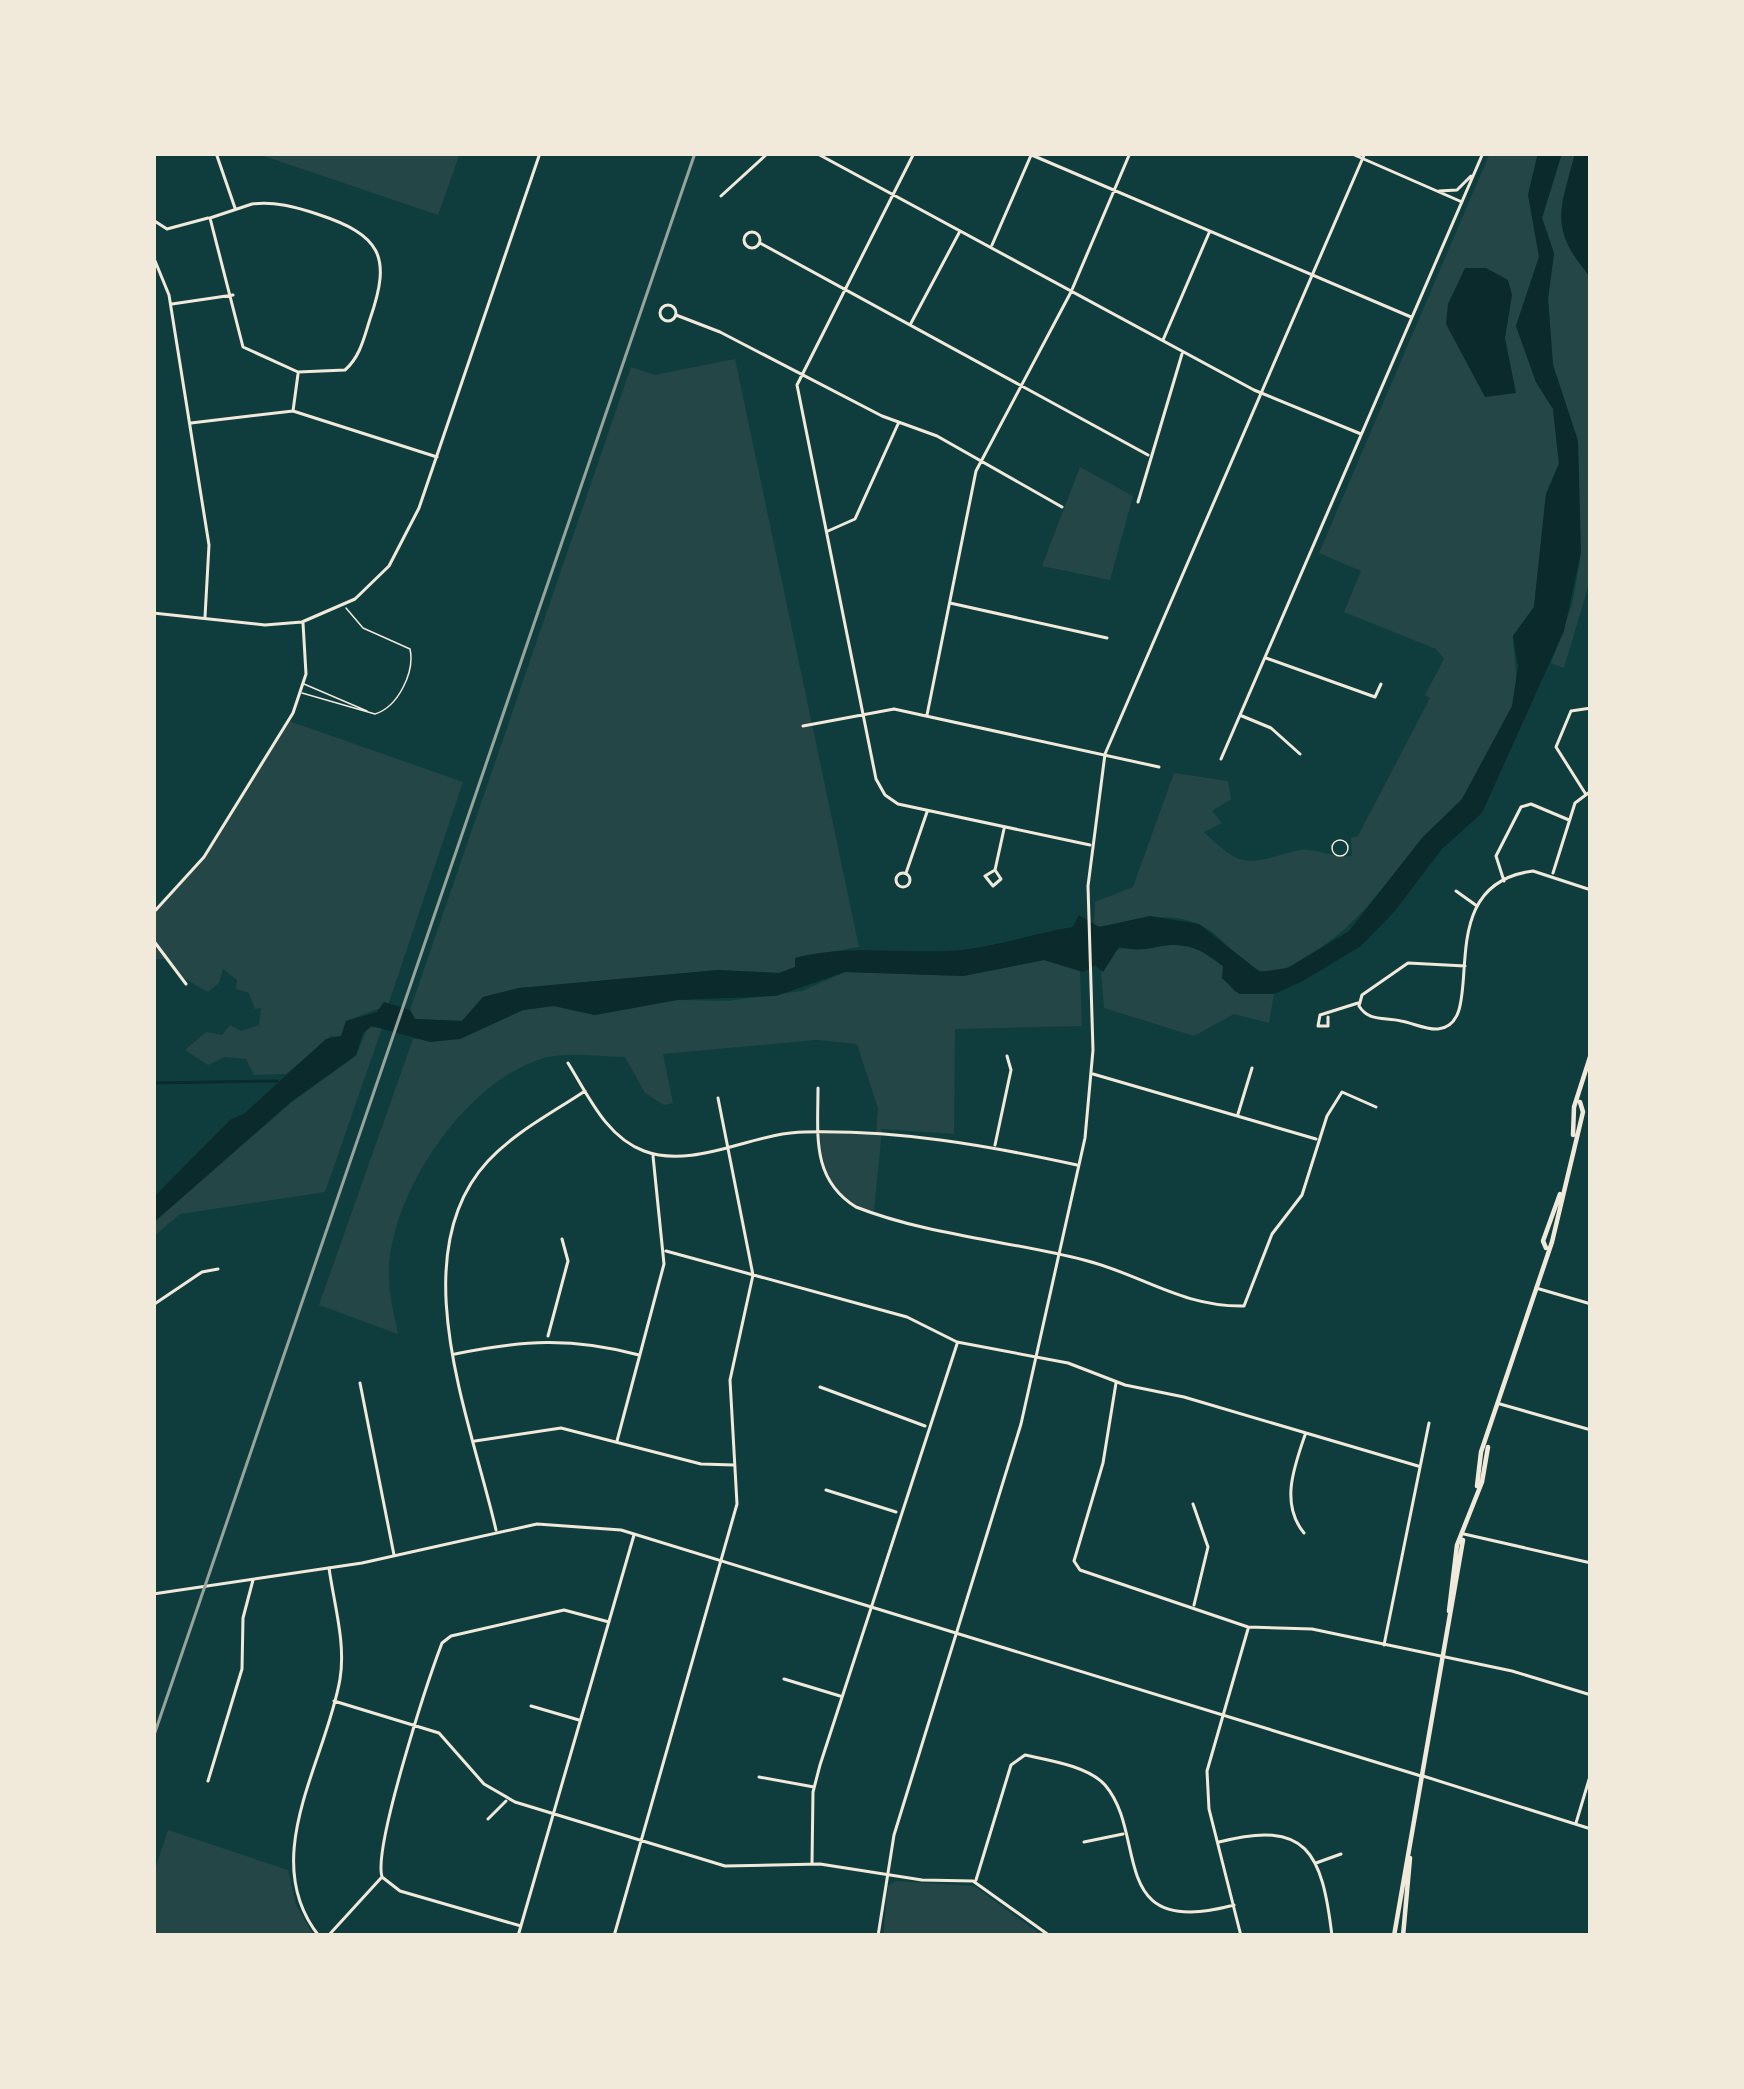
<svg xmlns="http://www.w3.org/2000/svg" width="1744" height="2089" font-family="Roboto,sans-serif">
	<rect width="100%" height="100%" fill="#0f3d3e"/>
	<path fill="#244646" d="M255,153H460L438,215Z
		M1490,153H1538L1529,190L1539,257L1516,326L1536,382L1553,409L1559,463L1546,494L1534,607L1513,636C1513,660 1521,683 1512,707C1501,734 1477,781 1459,803C1447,817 1432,826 1420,841C1383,886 1359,926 1307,956C1296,962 1287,970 1274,971C1240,975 1229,937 1200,925C1155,905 1130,931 1094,926L1095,902L1133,887L1174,773L1228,781L1231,799L1212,811L1222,823L1204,832C1243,870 1247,864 1295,851C1312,846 1333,859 1352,856L1351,838L1358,836L1430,698L1425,695L1444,659L1436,649L1344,612L1361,571L1319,553Z
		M1562,153H1591V577L1564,668L1551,663L1572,605L1580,561L1578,441L1553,365L1548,299L1554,253L1542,218Z
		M735,359L859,947L795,958V967L779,973L718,970L519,988L483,997L462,1021L415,1019L410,1010L631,367L655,375Z
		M1080,467L1133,496L1110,580L1042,566Z
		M289,721L463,782L388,1005L346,1021L341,1036H331L286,1074L254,1075L246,1059L225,1057L208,1065L185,1050L206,1032L222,1035L230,1025L241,1031L259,1025L261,1008L255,1009L249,993L236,989L237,980L223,969L219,983L208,992L185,979L169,959H153V914L198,865Z
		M1159,943L1197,948L1223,966V978L1235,992L1274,994L1269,1023L1234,1014L1194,1036L1104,1008L1101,971L1114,950Z
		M1044,960L1080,970L1082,1026L955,1029L954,1134L882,1129L874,1212C835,1200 821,1173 820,1133L876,1135L878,1108L857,1044L816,1040L663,1054L673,1103L664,1105L645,1093L625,1057C600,1057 564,1051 541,1059C463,1083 386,1199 389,1279C389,1297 395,1317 398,1334L319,1305L413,1039H460L523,1010L553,1006L595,1015L677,1000L728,1001L802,991L845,972L963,976Z
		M368,1027L382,1028L325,1192L180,1214L153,1237V1223L292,1102L356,1056Z
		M168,1830L288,1870L296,1905L314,1936H153V1876Z
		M896,1881L974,1886L1043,1936H883L888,1886Z"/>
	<path fill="#0a2a2b" d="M1538,153H1562L1542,218L1554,253L1548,299L1553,365L1578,441L1581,552L1564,631L1482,813L1442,849L1394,912L1361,946L1303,981L1274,994H1239L1222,978L1223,966C1171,925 1162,958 1119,947L1103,972L1095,965L1083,972L1044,960L963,976L845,972L776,996L677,1000L595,1015L554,1006L523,1010L460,1039L430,1042L372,1026L363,1033L356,1055L292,1101L153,1223V1198L230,1120L245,1113L326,1039L341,1036L346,1021L377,1012L384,1002L410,1010L415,1019L462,1021L483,997L519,988L718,970L779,973L795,967V958C846,945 892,953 944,951C988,950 1029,934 1073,927L1079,915L1099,927L1150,916L1199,924L1260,972L1288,968L1349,931L1422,838L1462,799L1512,706L1518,667L1513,636L1534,607L1546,494L1559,464L1553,409L1536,382L1516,326L1539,257L1528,195Z
		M1575,153H1591V278C1548,227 1560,212 1575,153Z
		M1465,268H1486L1508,280L1512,295L1505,338L1516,393L1485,397L1446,324L1448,304Z"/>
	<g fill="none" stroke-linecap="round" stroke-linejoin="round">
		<path stroke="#0a2a2b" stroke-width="3" d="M153,1083L277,1081"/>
		<path stroke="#f1e9da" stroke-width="1.5" d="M304,684L367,711
			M302,693L375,714C398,707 415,672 410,649L363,628L346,608
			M1332 848a8 8 0 1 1 16 0a8 8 0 1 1-16 0Z"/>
		<path stroke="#f1e9da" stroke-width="3" d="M216,153L235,208
			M816,153L1254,390L1361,434
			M914,153L797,385L876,779L885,795L898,804L1090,845
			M1027,153L1411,317
			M1350,153L1462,202
			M1439,191L1457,190L1471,176
			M721,196L768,153
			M252,204C274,201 296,207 317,214C381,235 392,256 370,319C364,338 360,357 345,370L298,372L243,347L210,218Z
			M153,220L167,229L208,218
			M744 240a8 8 0 1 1 16 0a8 8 0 1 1-16 0Z
			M760,243L1148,455
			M992,245L1032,153
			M153,256L169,295L209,545L205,617
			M172,304L233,295
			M660 313a8 8 0 1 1 16 0a8 8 0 1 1-16 0Z
			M676,315L720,332L882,416L937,436L1062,507
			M910,325L959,233
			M1163,340L1209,233
			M293,411L298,374
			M191,423L293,411L437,457
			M1138,502L1182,354
			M828,531L855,519L898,424
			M950,603L1107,638
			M153,613L265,625L302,622L355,599L389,566L419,508L540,153
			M1266,658L1375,697L1381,684
			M927,715L976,471L1071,292L1130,153
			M1242,716L1271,728L1300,754
			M803,726L894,709L1159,767
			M1221,759L1483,153
			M1585,793L1556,747L1571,711L1591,708
			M995,870L1001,879L993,886L985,876L995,870L1004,829
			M896 880a7 7 0 1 1 14 0a7 7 0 1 1-14 0Z
			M906,873L927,812
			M1553,873L1575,803L1591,791
			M1504,881L1496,856L1521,807L1531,804L1569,820
			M1456,891L1477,906
			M153,913L204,857L293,713L306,674L303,623
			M153,940L186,984
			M1465,966L1408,963L1362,995L1359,1006C1369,1022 1384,1017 1401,1021C1413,1023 1426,1030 1438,1029C1492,1024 1425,885 1533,871L1591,890
			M1328,1017V1026H1318L1320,1015L1358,1003
			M568,1063C588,1095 606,1137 644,1151C694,1170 754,1132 805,1132C900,1130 985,1145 1077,1165
			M1093,1074L1316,1139
			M818,1088C818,1135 811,1179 856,1207C927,1235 1010,1241 1084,1260C1141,1274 1181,1307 1244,1306L1272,1234L1302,1195L1327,1116L1342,1092L1376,1107
			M1238,1114L1252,1068
			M995,1145L1011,1070L1007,1056
			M666,1251L907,1317L957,1342L1068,1363L1125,1385L1184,1397L1418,1466
			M1536,1288L1591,1304
			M153,1305L202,1272L218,1269
			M548,1336L568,1261L562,1239
			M455,1354C522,1340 572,1337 639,1355
			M360,1383L394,1555
			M1116,1383L1103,1463L1074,1561L1080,1570L1248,1627L1312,1629L1512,1671L1591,1695
			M820,1387L925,1426
			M1500,1404L1591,1430
			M475,1441L561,1428L701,1464L734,1465
			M617,1441L664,1264L653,1156
			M826,1490L896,1512
			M1193,1504L1208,1547L1194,1605
			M496,1530C471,1420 401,1255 488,1161C515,1132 552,1113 585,1091
			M1304,1533C1280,1504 1294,1467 1305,1435
			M1464,1534L1591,1563
			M1384,1645L1429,1423
			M784,1679L840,1696
			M334,1701L439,1733L484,1784L515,1802L725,1866L820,1864L922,1880L973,1881L1050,1936
			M531,1706L579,1720
			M1423,1776L1591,1829
			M759,1777L814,1787
			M208,1781L242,1669L243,1618L253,1580
			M488,1819L506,1801
			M1576,1823L1591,1773
			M1084,1842L1123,1834
			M1219,1842C1307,1819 1322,1852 1332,1936
			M812,1863L813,1792L820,1765L957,1344
			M1316,1863L1341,1854
			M976,1880L1011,1765L1025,1755C1048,1760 1088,1766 1105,1785C1149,1836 1105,1940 1234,1905
			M521,1926L400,1891L382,1877C373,1847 428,1680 442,1643L451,1636L564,1610L609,1622
			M319,1936C257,1858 326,1762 340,1679C346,1643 334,1604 329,1568
			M328,1936L381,1878
			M518,1936L634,1535
			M614,1936L737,1504L730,1380L753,1275L718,1098
			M1241,1936L1209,1809L1207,1771L1248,1629"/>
		<path stroke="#f1e9da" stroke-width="3" d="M153,1594L362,1563L537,1524L621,1530L1421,1776
			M878,1936L894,1835L1021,1424L1085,1138L1093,1050L1088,886L1105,754L1365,153"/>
		<path stroke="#f1e9da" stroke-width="4.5" d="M1573,1135L1574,1107L1591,1054
			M1546,1248L1543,1241L1560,1194
			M1477,1486L1481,1452L1552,1242L1583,1112L1580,1102
			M1449,1611L1457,1545L1482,1482L1488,1447
			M1394,1936L1463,1540
			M1403,1936L1410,1858"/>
		<path stroke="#97a49c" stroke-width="3" d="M153,1738L695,153"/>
	</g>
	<rect width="1744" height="2089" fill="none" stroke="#f1e9da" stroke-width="312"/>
</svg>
